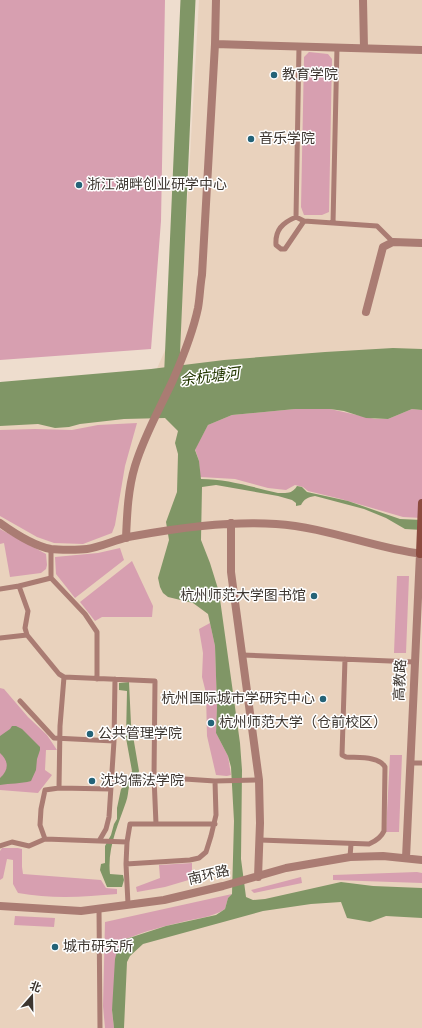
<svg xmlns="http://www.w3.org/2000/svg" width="422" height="1028" font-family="Overpass,'Noto Sans SC',sans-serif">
	<rect width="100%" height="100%" fill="#eeddce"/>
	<path fill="#e9d2bd" d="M199,0H422V1028H0V418L140,407L181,314Z"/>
	<path fill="#d79fb0" d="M0,0H165L161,221L151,349L0,360Z
		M309,52L328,54L332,59L329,212L322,215H304L301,207L304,57Z
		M295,409H330L375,419H388L412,409L422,410V518L403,517L341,499L308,491L303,487L295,485L286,490L268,488L235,479L200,477L199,461L195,449L208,425L232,415Z
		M137,423L125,466L115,525L112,533L83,544L54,543L37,537L0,516V430L35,429L72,430L98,425Z
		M0,529L46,554L47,565L46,569L41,573L10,577L4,543L0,544Z
		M120,548L124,560L75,598L56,574L55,557L98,553Z
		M132,561L153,606L152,617H102L95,621L80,602Z
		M397,576H409L406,653H394Z
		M210,623L215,646L217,706L216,733L228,756L231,775L227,776L216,775L207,736L206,693L202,677L203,653L199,629Z
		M0,688L4,689L28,717L47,735L57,750H46L45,770L52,775L38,793L0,790Z
		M390,755H402L399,832H386Z
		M2,848H18L22,849V867L23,874L101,880L106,888L117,889V894C84,897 51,899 18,893L13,884V860L7,859L3,878L0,880V851Z
		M192,863V879L165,887L137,892L136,887L160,878L159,865Z
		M417,872L422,873V883L333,880V875Z
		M301,877L302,883L254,893L251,890Z
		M232,894L228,898L225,909C213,917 199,918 186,921C165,926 145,931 126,939L112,1011L114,1028H105L103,1006L105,922Z
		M15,916L55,918L54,927L14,925Z"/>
	<path fill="#809666" d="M393,348L422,349V410L412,409L388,419L366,418L344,411L330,409H295L232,415L208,425L195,450L199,461L201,479C227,479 252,487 278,493C287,493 292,494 297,486L302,487L307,492L348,501L400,519L422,520V530L405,529L386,518L364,509L315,496C308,497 304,499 301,505L296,506V503L292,500L278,496L216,485L202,487L201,540L210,563L219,592L240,743L242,770L241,859L246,897L253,900L265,899L341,882L373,886L422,888V918L386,916L370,922L347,918L341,902L311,904L263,911L143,944L130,956L127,962L124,1028H114L112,1010L115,959L117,951L126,939L166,926L216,915L225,909L228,898L232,894L234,821L231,767L228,756L216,733L217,706L215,646L210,623L208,614L193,603L168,597L163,593L160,587L158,578L169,540L166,522L177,492L178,454L175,443L178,431L165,418L124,419L80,424L69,427L55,428L38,424L0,426V382L151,369L224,360L325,352Z
		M129,682L131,724L139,771C137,778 132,781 129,787C128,791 128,797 126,802C118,825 107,849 110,874L123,875L124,880L122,887H107L100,870L101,864L105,863V846L111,835L114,824L117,819V808L121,789L128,782L132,771L126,738L127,691L119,690V683Z
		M12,726H16L22,729L40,747V750L37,759L36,770L31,781C21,784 10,783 0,785V778C9,770 9,761 0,753V736L10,729Z"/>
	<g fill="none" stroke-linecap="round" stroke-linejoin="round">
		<path stroke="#809666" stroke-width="15" d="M171,387L188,0"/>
		<path stroke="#aa7c73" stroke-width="5" d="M296,217L299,46
			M304,221L285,249H281L276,245C275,230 282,223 296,217L304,221L377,226L393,242
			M333,223L337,47
			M51,549V578
			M19,586L51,578L85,614L97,632V679
			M0,589L19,586L28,611L25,628L27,635L59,674L64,677L155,681L154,777L215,781L259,780
			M0,638L27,635
			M242,655L415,662
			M64,677L60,726L59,788L111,789
			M20,701L54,738L114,741
			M411,763H422
			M154,777L156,824H215
			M45,839L127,842L126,864
			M260,840L369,844C376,841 381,838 384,831L385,767C379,756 358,758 346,757L342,755L345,659
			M99,841L106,829L109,817L114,741L115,679
			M127,842L130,824H156
			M0,846L12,842L29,846L45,839L40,825L41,809L45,790L59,788
			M350,857L351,844
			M128,904L126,864L190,860L199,858L206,852L211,836L216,815L215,781
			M99,908L100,1028"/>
		<path stroke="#aa7c73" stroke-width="8" d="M216,0L215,44L422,50
			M363,0L364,48
			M366,312L383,247L393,242L422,243
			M0,523C14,533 34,546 51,549C58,550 80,550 87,549C101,547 115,540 128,537C177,528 227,521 276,524C326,527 373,548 422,554
			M231,523V572L259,780L260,823L258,877
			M126,538C127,514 128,489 135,466C144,436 160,408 173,380C183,357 193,332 198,308C200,297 200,286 202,275L215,44
			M406,858L420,554
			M0,906L81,911L164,900L223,886L286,868L350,857L383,856L422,860"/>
		<path stroke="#8c4b3f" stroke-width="8" d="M420,554L422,503"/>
	</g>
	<g fill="#246378" stroke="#fff" stroke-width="1.5">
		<circle cx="274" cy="75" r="4"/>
		<circle cx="251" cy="139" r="4"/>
		<circle cx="79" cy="185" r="4"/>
		<circle cx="314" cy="596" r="4"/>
		<circle cx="323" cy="699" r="4"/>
		<circle cx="211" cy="723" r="4"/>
		<circle cx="90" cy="734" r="4"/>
		<circle cx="92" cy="781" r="4"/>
		<circle cx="55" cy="947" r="4"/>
	</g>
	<g text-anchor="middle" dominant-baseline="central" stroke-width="3" stroke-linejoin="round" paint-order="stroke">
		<g font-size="14" fill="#3d3630" stroke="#fff" text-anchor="start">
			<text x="282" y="75">教育学院</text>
			<text x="259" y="139">音乐学院</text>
			<text x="87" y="185">浙江湖畔创业研学中心</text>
			<text x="306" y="596" text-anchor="end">杭州师范大学图书馆</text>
			<text x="315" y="699" text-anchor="end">杭州国际城市学研究中心</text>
			<text x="219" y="723">杭州师范大学（仓前校区）</text>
			<text x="98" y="734">公共管理学院</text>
			<text x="100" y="781">沈均儒法学院</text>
			<text x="63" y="947">城市研究所</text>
		</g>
		<g font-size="14" fill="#3d3630" stroke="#fff">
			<text transform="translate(401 680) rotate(-87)">高教路</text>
			<text transform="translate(209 876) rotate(-13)">南环路</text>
		</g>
		<g font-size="15" font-style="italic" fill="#233700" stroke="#fff">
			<text transform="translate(210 378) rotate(-7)">余杭塘河</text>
		</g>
	</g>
	<g transform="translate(32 996) rotate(20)" stroke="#ffffff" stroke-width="3" paint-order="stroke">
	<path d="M0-3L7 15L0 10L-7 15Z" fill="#3d3630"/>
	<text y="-6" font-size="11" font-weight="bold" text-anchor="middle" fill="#3d3630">北</text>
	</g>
</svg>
